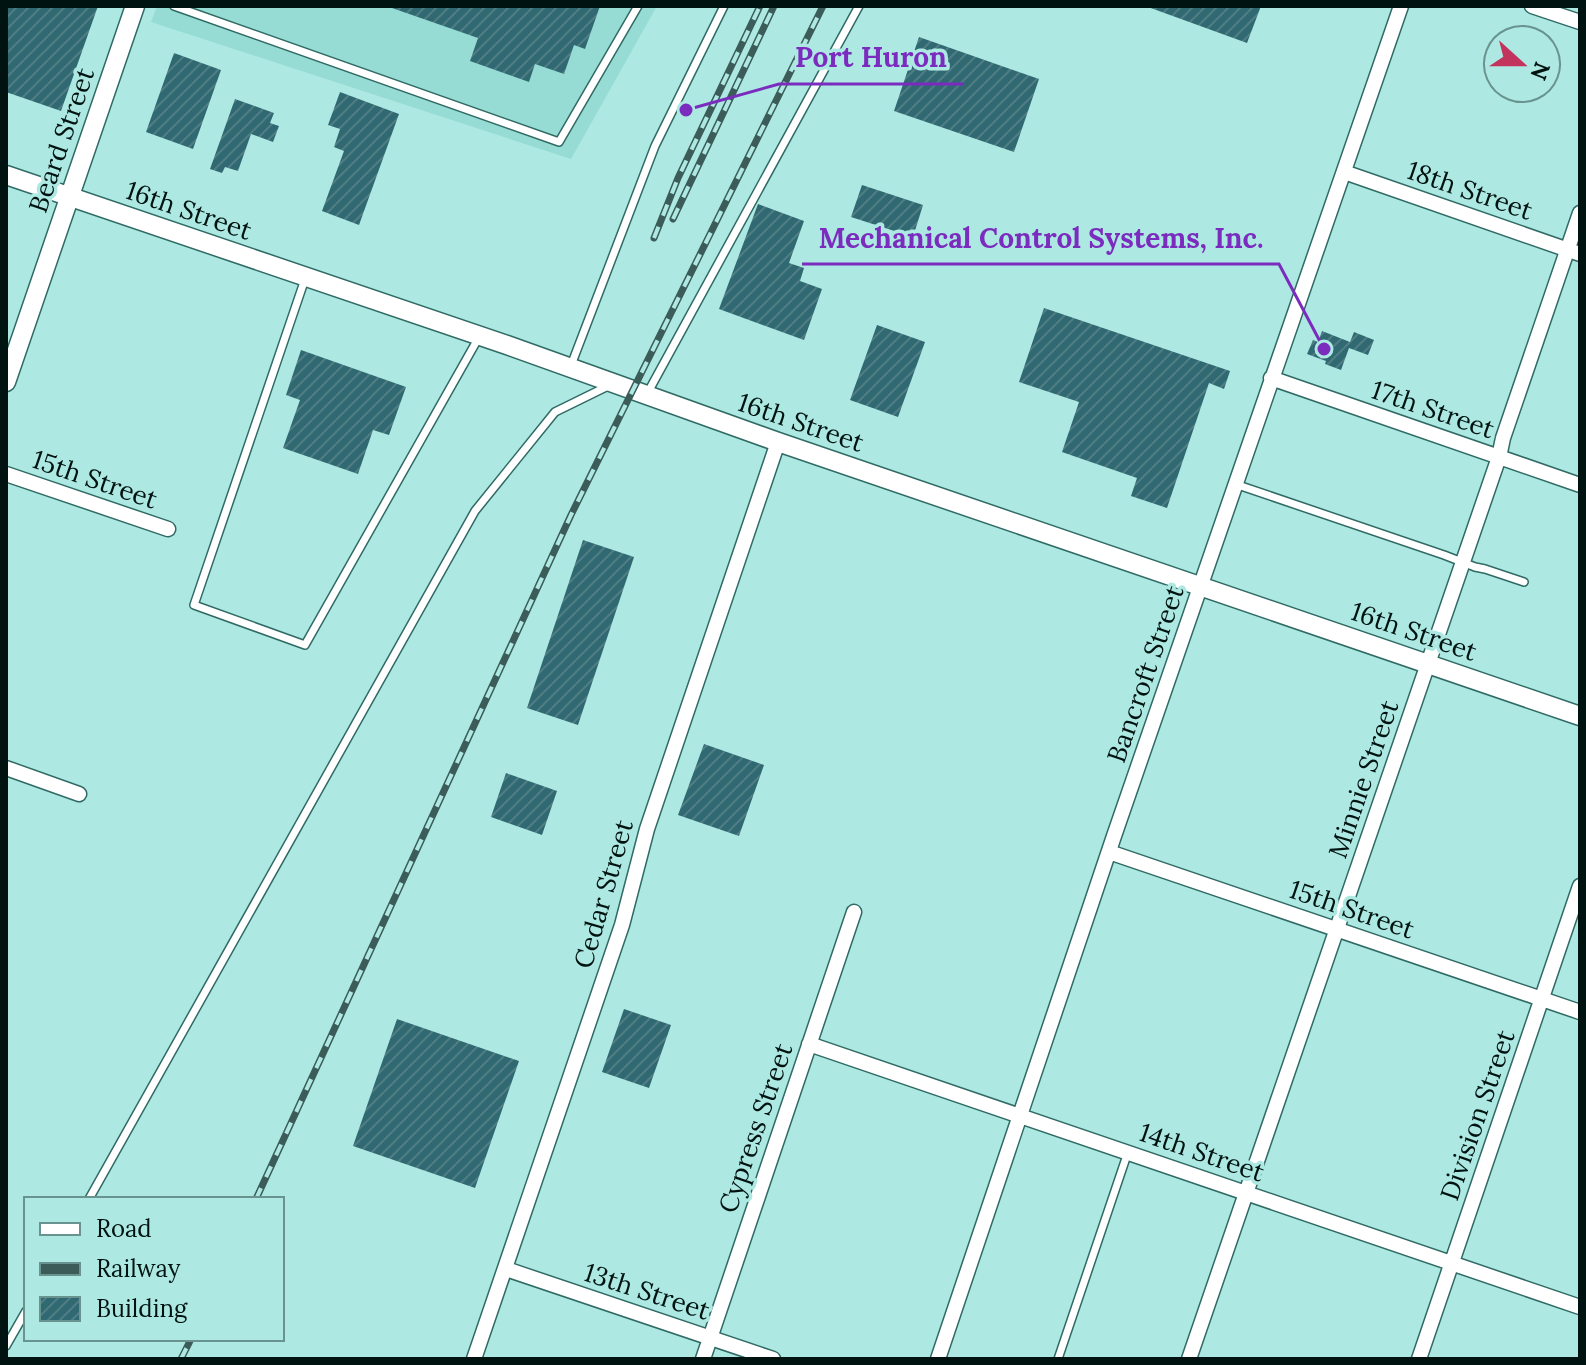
<svg xmlns="http://www.w3.org/2000/svg" width="1586" height="1365" font-family="Lora,serif">
	<defs>
		<pattern id="building-hatch" width="6" height="6" patternUnits="userSpaceOnUse" patternTransform="scale(2)"><rect width="6" height="6" fill="#306972"/><path d="M-1 1l2-2M0 6l6-6M5 7l2-2" fill="none" stroke="#507d84"/></pattern>
	</defs>
	<rect width="100%" height="100%" fill="#ade9e2"/>
	<path fill="#97dcd4" d="M157,6H657L571,159L151,22Z"/>
	<path fill="url(#building-hatch)" d="M6,6H98L61,111L6,92Z
		M392,6H600L585,49L574,45L564,74L535,64L529,82L470,61L478,38L392,8Z
		M1148,6H1261L1247,43L1148,7Z
		M919,37L1039,79L1014,152L894,111Z
		M174,53L221,70L193,149L146,132Z
		M340,92L399,114L359,225L322,211L344,151L334,147L340,129L328,125Z
		M235,99L274,113L270,123L279,126L273,142L251,134L238,171L225,167L222,173L210,169Z
		M862,185L923,205L913,237L851,217Z
		M758,204L804,221L789,263L804,268L800,281L822,289L804,340L719,309Z
		M1044,308L1230,371L1224,389L1209,383L1167,508L1131,496L1137,478L1062,452L1079,402L1019,382Z
		M877,325L925,342L898,417L850,400Z
		M1322,331L1350,342L1354,332L1374,340L1368,355L1349,348L1341,370L1325,364L1326,361L1307,354L1313,340L1318,342Z
		M301,350L406,387L389,435L373,430L358,474L283,448L300,400L286,395Z
		M583,540L634,557L578,725L527,708Z
		M704,744L764,765L739,836L678,815Z
		M506,773L557,791L542,835L491,817Z
		M624,1009L671,1025L649,1088L602,1072Z
		M397,1019L519,1061L475,1188L353,1146Z"/>
	<g fill="none" stroke-linecap="round" stroke-linejoin="round">
		<g stroke="#306a65" stroke-width="10">
			<path id="service" d="M174,6L559,142L638,6
				M305,279L194,605L305,645L479,337
				M570,368L655,146L724,6
				M647,394L859,6
				M1235,484L1444,555L1475,567L1485,569L1524,582
				M89,1199L475,511L555,412L610,385
				M6,1346L26,1311
				M1058,1359L1128,1152"/>
		</g>
		<g stroke="#306a65" stroke-width="17">
			<path id="minor" d="M1532,6L1580,22
				M1344,172L1580,254
				M1271,378L1580,485
				M6,474L168,529
				M6,768L79,794
				M1109,852L1580,1012
				M809,1044L1580,1307
				M506,1269L773,1359
				M474,1359L622,925L647,829L778,442
				M703,1359L854,912
				M938,1359L1114,836L1401,6
				M1189,1359L1499,457L1503,438L1580,213
				M1419,1359L1580,886"/>
		</g>
		<g stroke="#306a65" stroke-width="21">
			<path id="tertiary" d="M6,175L507,345L778,442L1580,716
				M6,382L135,6"/>
		</g>
		<use href="#service" stroke="#fff" stroke-width="7"/>
		<use href="#minor" stroke="#fff" stroke-width="14"/>
		<use href="#tertiary" stroke="#fff" stroke-width="18"/>
		<g stroke="#3b5c59" stroke-width="7">
			<path id="rail" d="M673,219L774,6
				M654,238L678,178L760,6
				M256,1199L571,515L823,6
				M181,1359L191,1339"/>
		</g>
		<use href="#rail" stroke="#ade9e2" stroke-width="4" stroke-dasharray="12" stroke-linecap="butt"/>
	</g>
	<g text-anchor="middle" dominant-baseline="central" stroke-width="7" stroke-linejoin="round" paint-order="stroke">
		<g font-size="26" fill="#001311" stroke="#ade9e2">
			<text transform="translate(61 140) rotate(-71)">Beard Street</text>
			<text transform="translate(1470 190) rotate(19)">18th Street</text>
			<text transform="translate(189 210) rotate(19)">16th Street</text>
			<text transform="translate(1433 409) rotate(19)">17th Street</text>
			<text transform="translate(801 422) rotate(19)">16th Street</text>
			<text transform="translate(95 479) rotate(19)">15th Street</text>
			<text transform="translate(1414 631) rotate(19)">16th Street</text>
			<text transform="translate(1145 674) rotate(-71)">Bancroft Street</text>
			<text transform="translate(1363 779) rotate(-71)">Minnie Street</text>
			<text transform="translate(603 894) rotate(-74)">Cedar Street</text>
			<text transform="translate(1352 909) rotate(19)">15th Street</text>
			<text transform="translate(1477 1115) rotate(-71)">Division Street</text>
			<text transform="translate(755 1128) rotate(-71)">Cypress Street</text>
			<text transform="translate(1202 1152) rotate(19)">14th Street</text>
			<text transform="translate(647 1291) rotate(18)">13th Street</text>
		</g>
	</g>
	<path fill="none" stroke="#7b2cbf" stroke-width="3" d="M686 110L779 84H963M1324 349L1279 264H802"/>
	<g fill="#7b2cbf" stroke="#ade9e2" stroke-width="3">
		<circle cx="686" cy="110" r="8"/>
		<circle cx="1324" cy="349" r="8"/>
	</g>
	<g font-size="28" text-anchor="middle" font-weight="bold" fill="#7b2cbf" stroke="#ade9e2" stroke-width="7" stroke-linejoin="round" paint-order="stroke">
		<text x="871" y="67">Port Huron</text>
		<text x="1041" y="248">Mechanical Control Systems, Inc.</text>
	</g>
	<rect width="1586" height="1365" fill="none" stroke="#001311" stroke-width="16"/>
	<rect x="24" y="1197" width="260" height="144" fill="#ade9e2" stroke="#68938e" stroke-width="2"/>
	<rect x="40" y="1223" width="40" height="12" fill="#ffffff" stroke="#68938e" stroke-width="2"/>
	<text x="96" y="1237" font-size="24" fill="#001311">Road</text>
	<rect x="40" y="1263" width="40" height="12" fill="#3b5c59" stroke="#68938e" stroke-width="2"/>
	<text x="96" y="1277" font-size="24" fill="#001311">Railway</text>
	<rect x="40" y="1297" width="40" height="24" fill="url(#building-hatch)" stroke="#68938e" stroke-width="2"/>
	<text x="96" y="1317" font-size="24" fill="#001311">Building</text>
	<g transform="translate(1522 64) rotate(111)"><circle r="38" fill="#ade9e2" stroke="#68938e" stroke-width="2"/>
	<path d="M0-6L14 30L0 20L-14 30Z" fill="#c2345e"/>
	<text y="-12" font-size="22" font-weight="bold" text-anchor="middle" fill="#001311">N</text>
	</g>
</svg>
